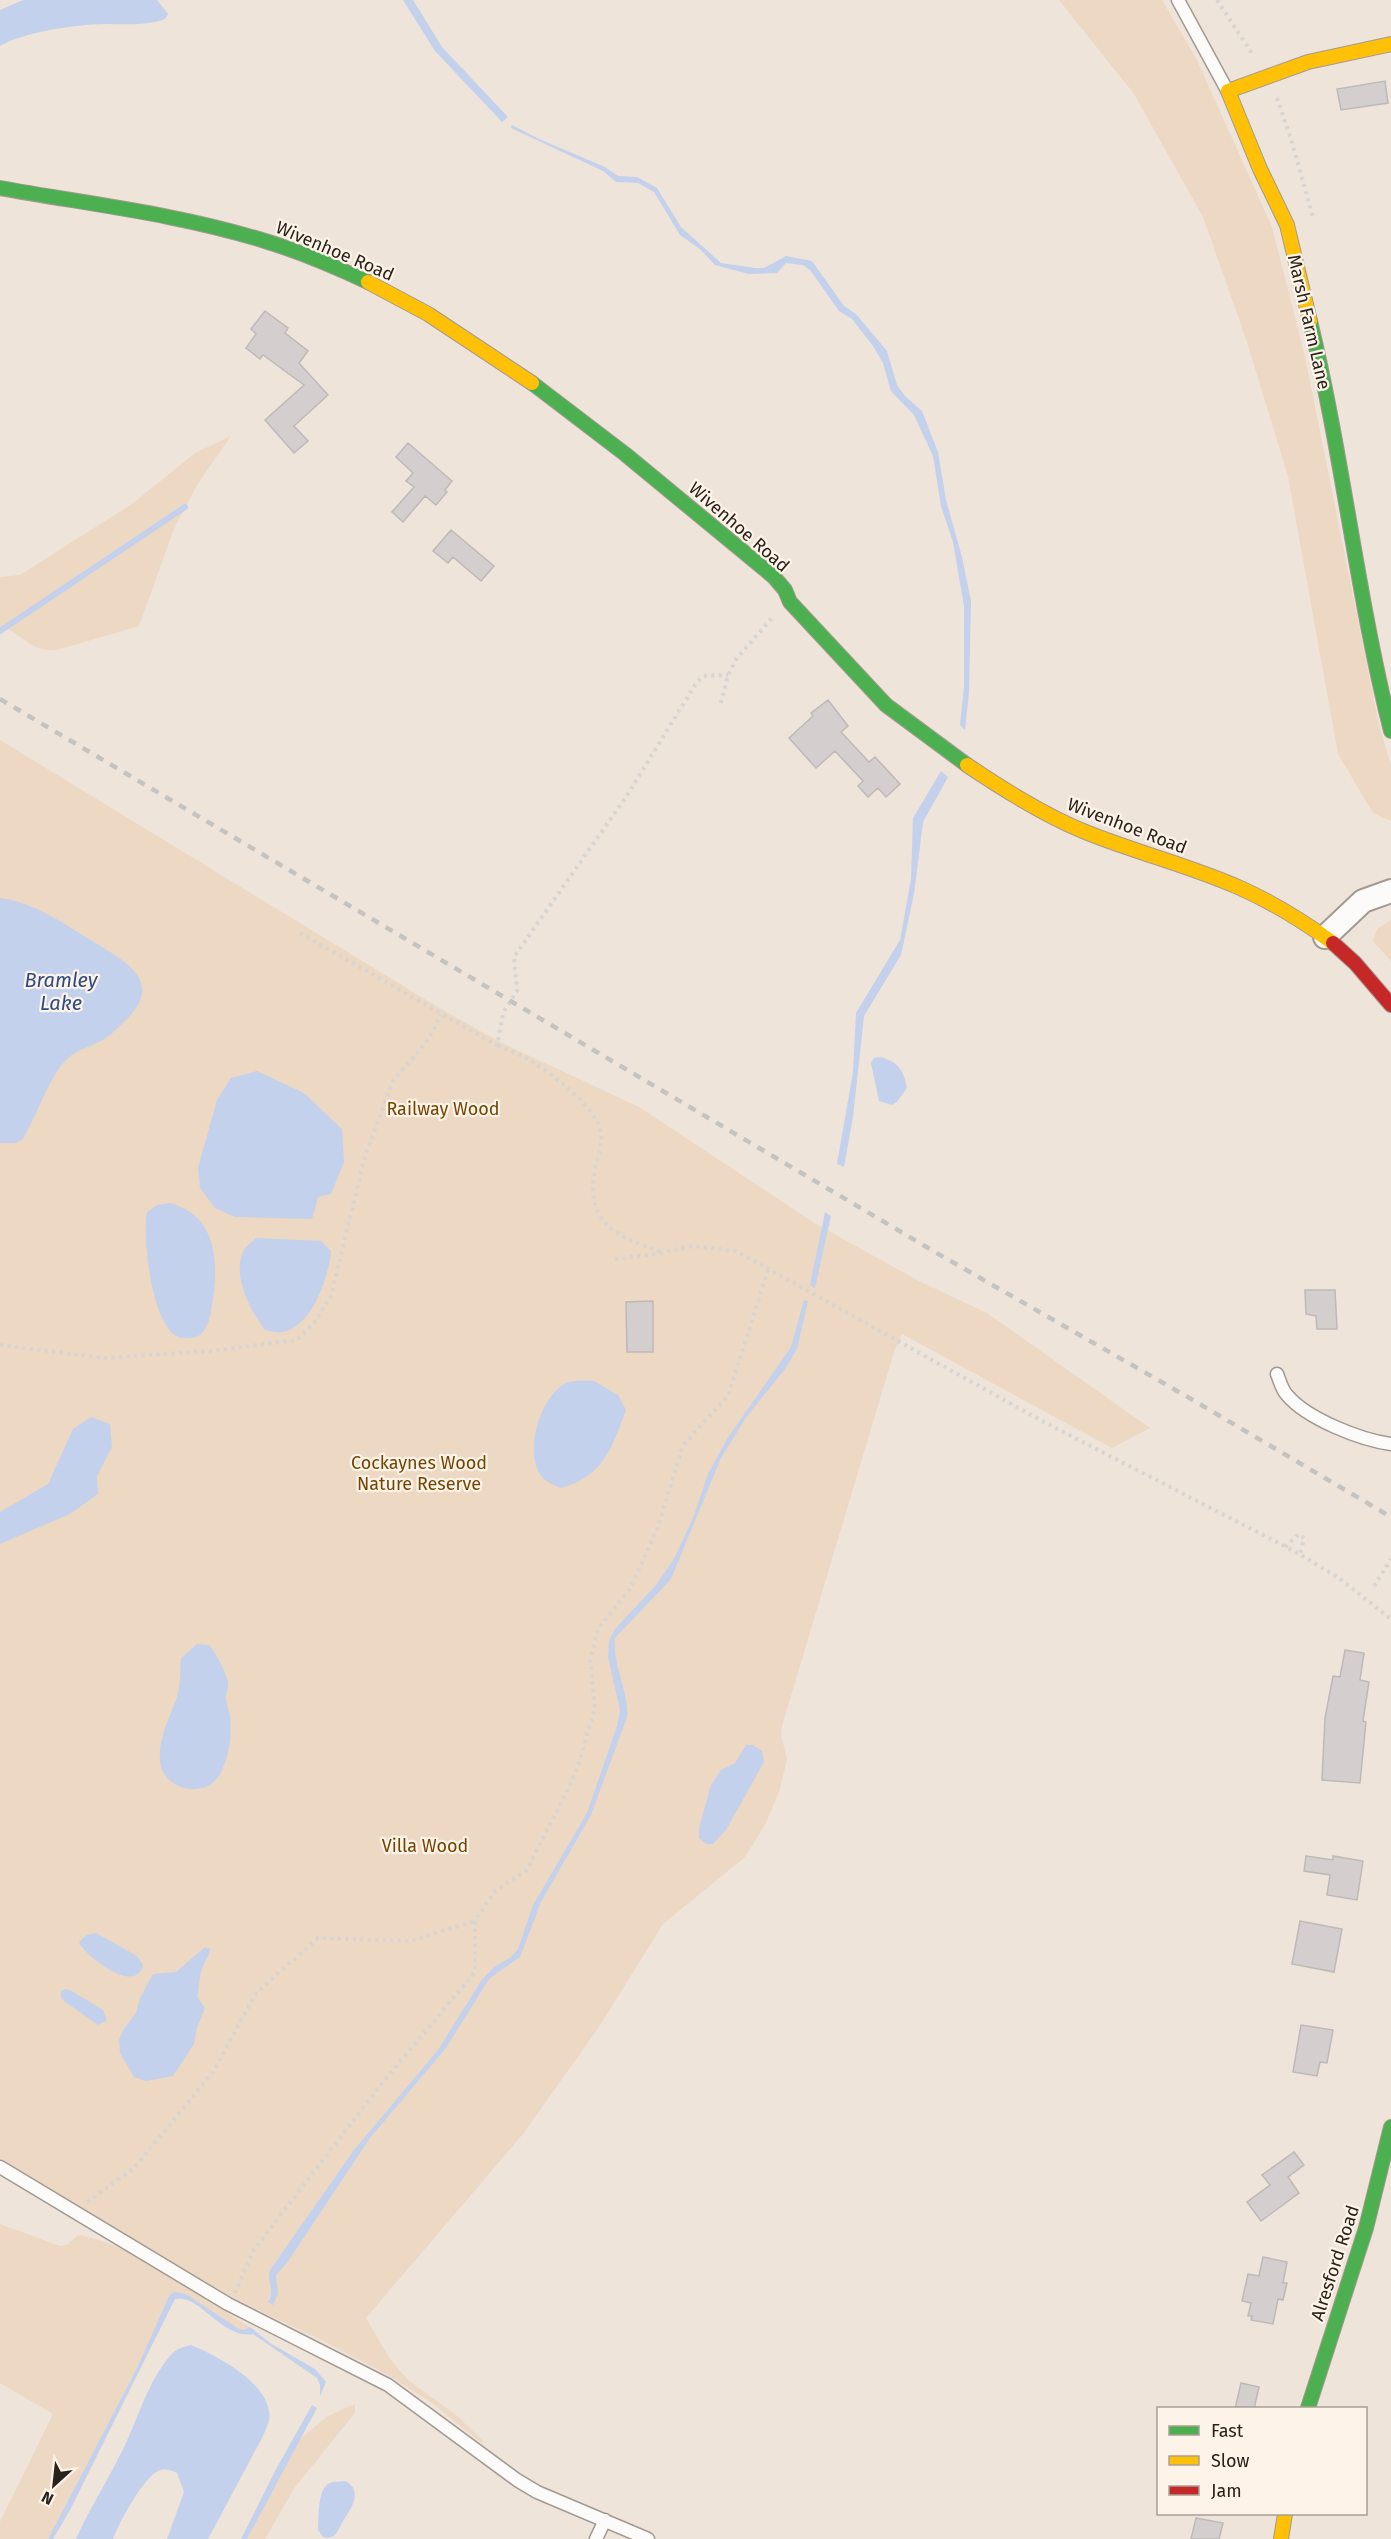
<svg xmlns="http://www.w3.org/2000/svg" width="1391" height="2539" font-family="'Fira Sans',sans-serif">
	<rect width="100%" height="100%" fill="#eee4da"/>
	<path fill="#edd8c3" d="M1059,0H1162L1196,58L1272,227L1305,357L1379,725L1391,765V821L1373,813L1338,754L1288,476L1246,339L1203,217L1134,94Z
		M231,436L199,482L175,526L139,626L57,650C29,651 27,638 6,628L0,631V577L20,575L132,504L195,453Z
		M0,740L441,1009L498,1041L639,1107L816,1224L919,1281L987,1313L1150,1428L1112,1448L902,1334L894,1352L782,1726L781,1735L787,1759L780,1789L765,1825L745,1857L663,1924L599,2027L523,2134L366,2318L390,2359L408,2380L456,2415L484,2442L483,2444L432,2403L388,2375L323,2341L249,2306L152,2252L0,2158Z
		M1391,920V961L1373,941L1377,929Z
		M0,2224L60,2246L67,2245L78,2235C135,2244 200,2297 250,2327L244,2330L239,2329L186,2294L174,2292L169,2296L137,2368L48,2539H0V2522L53,2414L0,2383Z
		M355,2404V2413L295,2487L265,2539H247L300,2439L328,2416Z"/>
	<path fill="#c3d1ec" d="M23,0H157L168,14L165,19C147,26 125,24 105,24C74,25 27,31 0,46V10Z
		M403,0H413L442,47L508,117L502,122L435,51Z
		M512,125L539,139L605,167L618,176L637,177L657,188L681,227L721,263L755,268H764L786,256L812,261L844,306L856,314L887,351L897,385L905,396L922,411L938,452L946,500L962,557L971,601L969,692L965,730L960,725L964,687V606L953,542L941,506L933,456L914,415L891,391L883,363L873,346L852,319L839,311L810,270L803,265L786,263L777,273L749,274L715,265L701,250L680,235L654,192L638,183L616,182L603,171L511,128Z
		M941,771L948,777L923,822L914,894L901,955L864,1016L853,1117L844,1167L837,1164L853,1072L856,1013L900,940L911,879L913,818Z
		M0,898C36,903 64,924 94,942C126,962 164,981 127,1019C119,1027 109,1037 99,1042C87,1048 76,1050 67,1059C50,1075 36,1117 23,1139L16,1143H0Z
		M880,1057C898,1061 904,1071 907,1088L897,1102L892,1105L879,1101L871,1063L874,1058Z
		M257,1071L304,1093L342,1129L344,1162L331,1194L318,1197L312,1219L235,1217L215,1208L200,1188L198,1168L217,1100L231,1078Z
		M170,1203C218,1216 219,1264 212,1305C210,1315 209,1328 200,1335C195,1338 188,1338 182,1338C152,1334 142,1236 147,1212L157,1205Z
		M825,1212L831,1216L815,1288L810,1285Z
		M256,1238L321,1241L331,1251C329,1276 312,1327 283,1332C278,1333 270,1331 265,1330C250,1310 230,1273 245,1248C248,1245 253,1241 256,1238Z
		M804,1300L808,1301L797,1349L785,1369L747,1416L721,1458L671,1579L615,1638C612,1666 629,1690 627,1717L591,1815L541,1902L520,1957L489,1979L446,2048L370,2138L287,2263L276,2275L278,2294L273,2305L268,2302C276,2291 266,2282 270,2270L354,2150L438,2050L481,1981L493,1968L511,1957L518,1949L533,1905L587,1813L617,1726L620,1710L608,1657L609,1641L615,1629L656,1585L674,1559L693,1518L708,1474L727,1439L791,1347Z
		M594,1381L618,1395L626,1410C613,1446 602,1479 560,1488C555,1485 548,1483 544,1479C521,1457 540,1396 566,1383C573,1380 585,1381 594,1381Z
		M91,1417L110,1424L112,1447L97,1476L98,1494L70,1514L0,1544V1512L48,1484L73,1429Z
		M197,1644L209,1645C217,1654 225,1670 228,1682C229,1688 225,1694 226,1700C227,1706 230,1712 230,1718C232,1736 229,1756 221,1772C208,1800 163,1792 160,1761C158,1736 171,1716 178,1694C181,1681 180,1670 181,1658Z
		M746,1745H753L762,1751L764,1762L726,1830L713,1844H706L699,1838V1828L711,1785L721,1770L735,1763Z
		M96,1933L137,1956L143,1965C136,1996 85,1956 79,1942L87,1935Z
		M205,1947L210,1949C209,1958 203,1963 201,1972C199,1980 199,1989 197,1997L205,2008L197,2028L194,2044L173,2076L146,2081L134,2077L120,2053L119,2040L123,2030L136,2013L140,1998L153,1974L176,1972Z
		M65,1989L70,1990L103,2010L107,2021L98,2025L64,2001L61,1998V1992Z
		M174,2292L186,2294L239,2329L244,2330L250,2327L270,2343L315,2369L326,2382L320,2396V2385L317,2378L253,2334C223,2340 199,2293 175,2299L70,2510L53,2539H48L137,2368L169,2296Z
		M191,2345C217,2356 264,2380 269,2411C271,2420 266,2429 262,2438L208,2539H167L184,2492L177,2473C171,2470 165,2468 158,2471C143,2478 119,2523 113,2539H76C89,2509 107,2482 121,2453C138,2421 146,2383 171,2355C177,2348 184,2347 191,2345Z
		M312,2405L317,2408L247,2539H241L275,2471Z
		M345,2481C364,2490 351,2509 343,2521C338,2529 338,2536 328,2538L323,2537L318,2530C319,2518 317,2488 330,2483C334,2481 340,2482 345,2481Z"/>
	<g fill="none" stroke-linecap="round" stroke-linejoin="round">
		<path stroke="#c3d1ec" stroke-width="6" d="M0,631L185,507"/>
	</g>
	<path fill="#d4cfce" stroke="#beb9b8" stroke-width="1.5" d="M1385,81L1388,103L1341,110L1337,89Z
		M265,311L288,328L285,333L308,351L299,363L328,395L294,426L308,441L294,453L265,420L304,385L263,355L260,359L246,348L256,334L251,329Z
		M408,443L452,481L445,490L447,492L436,505L425,496L403,522L392,512L414,487L406,481L413,473L396,457Z
		M451,530L494,566L481,581L453,557L448,563L433,551Z
		M828,700L848,726L841,732L869,762L875,757L900,784L886,797L878,788L868,797L858,786L863,781L835,751L816,768L789,738L813,716L811,713Z
		M1305,1290H1335L1337,1329H1317L1316,1316L1306,1314Z
		M653,1301V1352H627L626,1302Z
		M1345,1650L1364,1653L1360,1680L1369,1682L1363,1721L1366,1722L1360,1783L1322,1780L1325,1718L1333,1676L1340,1677Z
		M1306,1856L1333,1860V1856L1363,1861L1357,1900L1327,1895L1330,1875L1304,1871Z
		M1300,1921L1342,1929L1334,1972L1292,1964Z
		M1301,2025L1333,2030L1327,2063L1320,2062L1317,2076L1293,2072Z
		M1294,2152L1304,2165L1288,2177L1299,2193L1261,2221L1247,2202L1270,2185L1262,2175Z
		M1263,2257L1287,2262L1283,2283H1287L1283,2300L1278,2299L1273,2324L1251,2320L1252,2316H1248L1251,2303L1242,2301L1248,2274L1259,2276Z
		M1241,2383L1259,2387L1254,2409H1235Z
		M1196,2518L1223,2523L1219,2539H1191Z"/>
	<g fill="none" stroke-linecap="round" stroke-linejoin="round">
		<g stroke="#a29a92" stroke-width="15">
			<path id="lane" d="M1178,0L1227,90
				M1277,1374C1280,1381 1282,1390 1287,1395C1307,1419 1361,1440 1391,1444
				M0,2167L228,2304L388,2385L517,2480L537,2492L648,2539
				M596,2539L605,2520"/>
		</g>
		<g stroke="#a29a92" stroke-width="26">
			<path id="street" d="M1325,937L1363,901L1391,891"/>
		</g>
		<g stroke="#a29a92" stroke-width="16">
			<path id="fast" d="M0,188C88,204 179,214 265,241C301,252 334,266 368,282
				M1310,321C1343,457 1357,596 1391,731
				M532,383L625,454L774,577L785,590L790,602L886,705L967,765
				M1308,2408L1366,2228L1391,2127"/>
		</g>
		<g stroke="#a29a92" stroke-width="16">
			<path id="slow" d="M368,282L428,314L532,383
				M1310,321L1287,225L1260,169L1228,91L1308,62L1391,44
				M967,765C1004,790 1042,814 1083,831C1134,852 1188,865 1238,887C1272,902 1303,921 1333,943
				M1281,2539L1285,2514"/>
		</g>
		<g stroke="#a29a92" stroke-width="16">
			<path id="jam" d="M1333,943L1355,963L1391,1005"/>
		</g>
		<path stroke="#d7d4d1" stroke-width="4" stroke-dasharray="3 4.5" stroke-linecap="butt" d="M1217,0L1253,55
			M1277,98L1291,139L1313,217
			M721,703L728,675L737,658L772,618
			M300,933L498,1046
			M660,1252C615,1235 585,1223 595,1169C597,1159 603,1144 601,1133C598,1108 550,1072 528,1059C519,1054 509,1050 499,1046L498,1041L503,1013L517,991L514,957L626,797L695,685L703,676L728,675
			M615,1259L655,1254L693,1246L736,1251L1042,1421L1294,1551L1339,1578L1391,1619
			M0,1345L104,1358L211,1351L297,1340L314,1323L331,1296L365,1156L393,1081L428,1040L441,1015
			M1285,1547L1299,1534L1304,1538L1300,1555
			M1374,1586L1391,1559
			M87,2202L134,2168L213,2072L256,1993L318,1938L410,1941L475,1921
			M235,2293L253,2251L383,2082L475,1972V1921L495,1891L526,1871L566,1794L578,1766L595,1708L590,1661L598,1629L630,1589L658,1527L683,1445L728,1396L769,1267"/>
		<use href="#lane" stroke="#fcfbf9" stroke-width="12"/>
		<use href="#street" stroke="#fcfbf9" stroke-width="22"/>
		<use href="#fast" stroke="#4caf50" stroke-width="14"/>
		<use href="#slow" stroke="#ffc107" stroke-width="14"/>
		<use href="#jam" stroke="#c62828" stroke-width="14"/>
		<path stroke="#c5c3c0" stroke-width="4.5" stroke-dasharray="8 8" stroke-linecap="butt" d="M0,699L935,1252L1186,1396L1391,1517"/>
	</g>
	<g text-anchor="middle" dominant-baseline="central" stroke-width="4.5" stroke-linejoin="round" paint-order="stroke">
		<g font-size="18" fill="#29231c" stroke="#fdf3e8">
			<text transform="translate(335 251) rotate(23)">Wivenhoe Road</text>
			<text transform="translate(1309 322) rotate(77)">Marsh Farm Lane</text>
			<text transform="translate(739 527) rotate(41)">Wivenhoe Road</text>
			<text transform="translate(1127 826) rotate(21)">Wivenhoe Road</text>
			<text transform="translate(1335 2263) rotate(-72)">Alresford Road</text>
		</g>
		<g font-size="18" fill="#744501" stroke="#fdf3e8">
			<text x="443" y="1109">Railway Wood</text>
			<text x="419" y="1463">Cockaynes Wood<tspan x="419" dy="21">Nature Reserve</tspan></text>
			<text x="425" y="1846">Villa Wood</text>
		</g>
		<g font-size="20" font-style="italic" fill="#2e4b81" stroke="#fdf3e8">
			<text x="61" y="980">Bramley<tspan x="61" dy="23">Lake</tspan></text>
		</g>
	</g>
	<rect x="1157" y="2407" width="210" height="108" fill="#fdf3e8" stroke="#a8a096" stroke-width="1.5"/>
	<rect x="1169" y="2426" width="30" height="9" fill="#4caf50" stroke="#a8a096" stroke-width="1.5"/>
	<text x="1211" y="2437" font-size="18" fill="#29231c">Fast</text>
	<rect x="1169" y="2456" width="30" height="9" fill="#ffc107" stroke="#a8a096" stroke-width="1.5"/>
	<text x="1211" y="2467" font-size="18" fill="#29231c">Slow</text>
	<rect x="1169" y="2486" width="30" height="9" fill="#c62828" stroke="#a8a096" stroke-width="1.5"/>
	<text x="1211" y="2497" font-size="18" fill="#29231c">Jam</text>
	<g transform="translate(54 2485) rotate(207)" stroke="#fdf3e8" stroke-width="4.5" paint-order="stroke">
	<path d="M0-4.5L10 22L0 15L-10 22Z" fill="#29231c"/>
	<text y="-9" font-size="16" font-weight="bold" text-anchor="middle" fill="#29231c">N</text>
	</g>
</svg>
